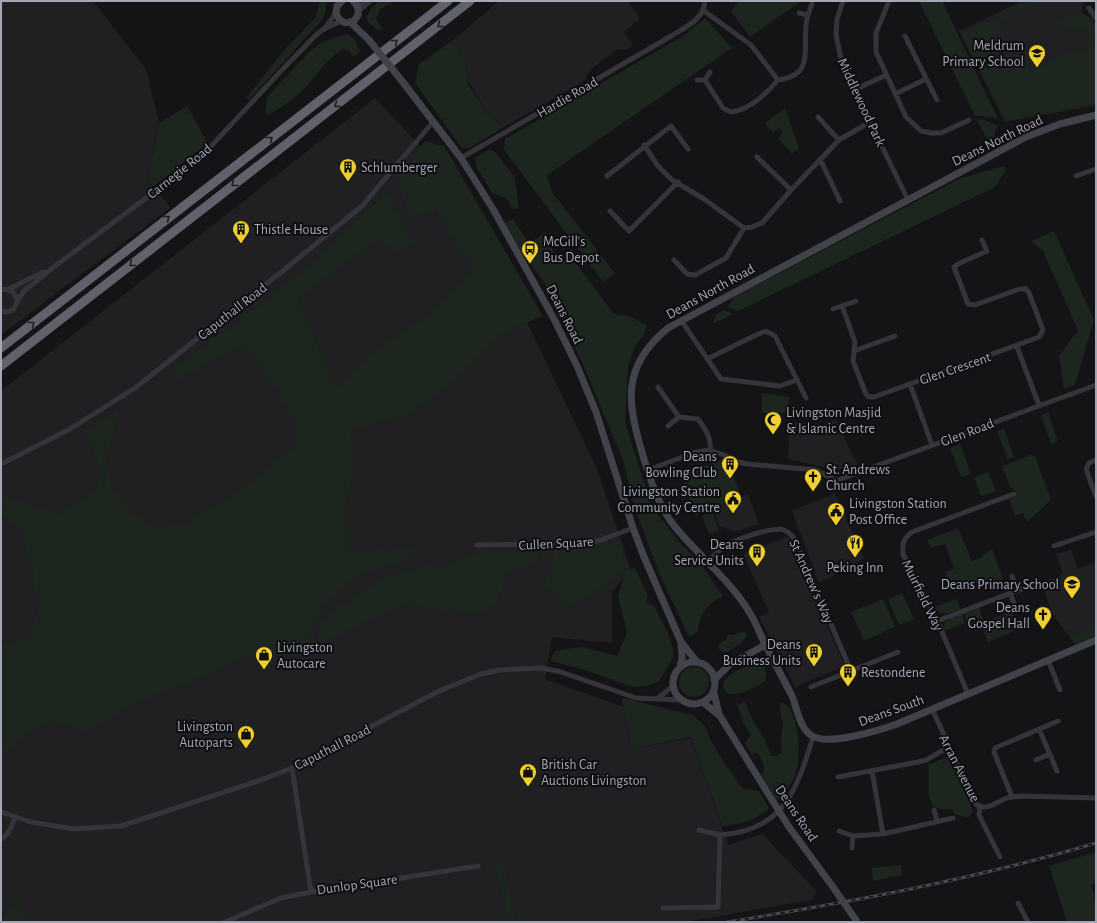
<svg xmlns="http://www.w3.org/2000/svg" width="1097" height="923" viewBox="0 0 1097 923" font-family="'Alegreya Sans',sans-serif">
<rect width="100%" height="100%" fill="#141315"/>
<path fill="#201f22" d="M1,1h92l53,68 13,54 -12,58 24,26 -170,128z
M499,1h128l13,17 -16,14 9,12 -6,6 -10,-1 -26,20 -8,13 -79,45 -17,-13 -19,-34 -2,-19 -14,-20z
M1022,1h61l-1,5 1,7 10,6 3,8v78l-91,17 -46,-91z
M375,98l91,96 132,277 33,99 -19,22v51l-60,-6 -7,42 79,28 8,42 59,-11 37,107 34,-11 55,57 -6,9 -126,22h-414l-1,-1 -5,1h-264v-531z
M836,420l22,47 -22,3 -48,-11 1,-36h19v6z
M835,493l29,66 -45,24 -27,-72z
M748,494l11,30 -24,8 -16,-6 -6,-17z
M788,536l57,130 -50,21 -36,-70 10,-5 -26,-58z
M1071,550l7,19 18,-6v73l-21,8 -22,-29 -12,-32 22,-9 -7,-20z"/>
<path fill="#1d251f" d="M320,1h7l-2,13 -5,8 -71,78 -3,-2 39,-49 31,-32z
M379,1h17l-16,8 -4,9 6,11 -3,2 -12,-10c0,-10 6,-14 12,-20z
M739,1h62l-51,36 -19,-26z
M919,1h23l56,118 -17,-3h-6z
M1024,1h8l-3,2 3,7 -13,-1 -14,3z
M1017,11l-10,7 -17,24 3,12 9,9 21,-3 4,8 7,2 36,-21 10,4 6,-4 5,-11 -4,-7 -12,-4 -6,3 -2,-4 -3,1 -2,-3 -5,3 -1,-4 6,-4 -2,-4 5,3h5l3,-4c12,-1 19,3 23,14v76l-91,17 -44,-88 33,-15z
M705,18l27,30 -185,127 5,17 63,81 -12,9 -99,-132 1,-11 178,-103z
M346,34l8,4 6,13 -6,6 -5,-6 -6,-2c-13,7 -22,20 -31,31 -9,12 -31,29 -45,35l-2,-3 2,-15 44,-47 11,-8z
M452,41l14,20 2,23 19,30 17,13 -34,21h-8l-47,-65 4,-19z
M187,106l21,37 -55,44 -6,-6 12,-58z
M785,108l14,40 -7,6 -14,-16 5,-6 -4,-4 -6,5 -8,-10z
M981,119l16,6 -3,12 -7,2 -10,-19z
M425,141l19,5 99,170 -39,16 -58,57 -41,27 -54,13 2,42 -6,25 3,54 63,-2 -1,10 -54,17 -37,34 -13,25 6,31 -23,-14 -34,-1 -46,23 -74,30 -49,28 -43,-10 -44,33v-108l27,-8 9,-26 -5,-45 -12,-37 -19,-17v-19l57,20 37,-22 6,-20 -15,-42 34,-21 -14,50 6,30 19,23 22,15 27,-1 51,-29 64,-51 1,-22 -50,-80 -71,37 -5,-10 89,-65 68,-56 59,-57 29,49 -21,11 -15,-15 -82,61 39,89 39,-38 57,-37 40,-42 -36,-61 -26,9 -15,-42z
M491,149l5,4 19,25 4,30 -7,1 -5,-11 -15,-5 -16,-27 -1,-9z
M1004,166l2,4 -11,17 -257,124 -11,-4 7,-10 227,-119z
M513,219l16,24 17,-11 10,26 5,-3h9l44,59 15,2 18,9 -4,11 -8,10 -7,20 -3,56 27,85 28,36 19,18 24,35c-17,10 -23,16 -25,36l-9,5 -29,-62 -25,-66 -12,-49 -39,-93 -39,-83 -29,-40 -12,-21z
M1054,231l40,89 -19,65 -11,4 -5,-33 19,-26 -35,-79 -12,-10z
M724,310l9,4 -20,10 3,-10z
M762,393l27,4 -2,16h-25z
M1048,412l10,29 -7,3 -10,-29z
M1004,429l10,28 -6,3 -11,-29z
M960,444l11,30 -10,3 -11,-29z
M1031,455l4,1 16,44 -24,22 -4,-9 -8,3 -6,-17 8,-3 -1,-4 -6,-5 -8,-21z
M721,460l10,9 10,28 -46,19 -13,-41z
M988,472l8,19 -15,5 -7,-19z
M712,512l7,18 -10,4 -7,-18z
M958,528l14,33 8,-3 12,-9 11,30 -17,6 -1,-2 -5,2 -1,-2 -23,9 -11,-20 9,-3 -9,-25 -14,4 -4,-8z
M619,542l6,24 -24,22 -35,21 -8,-15 -14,-8 11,-36z
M484,549l55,3 -4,13 -25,6 -14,33 -14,10 -80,-9 -87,42 4,-20 22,-22 22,-12 17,-15 47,-12h21z
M635,568l13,27 -2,7 8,4 14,27 6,20 -2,7 -13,21 -11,5 -16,1 -47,-17 -35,-9 5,-10 27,-4 35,9 10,-23 -9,-38 8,-25z
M902,593l12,26 -15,6 -11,-26z
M883,599l12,28 -31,14 -13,-29z
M957,599l3,10c-9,3 -20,10 -26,-2z
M979,607l5,14 -16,6 -4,-14z
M1012,611l6,18 -30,13 -7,-19z
M962,614l3,9 -21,8 1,-10z
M1096,625v10l-21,9 -5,-6z
M745,631l2,5 -6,7 -15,10 -7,-3c-1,-6 2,-8 7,-10l2,-6 5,1z
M760,663c7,6 7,10 5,18 -9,6 -27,16 -38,12l-4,-6 1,-7c10,-9 22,-15 36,-17z
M679 682a15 15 0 1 1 30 0a15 15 0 1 1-30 0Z
M622,698l71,17 12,11 5,13 13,22 19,27 17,3 10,17c-17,14 -26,16 -47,18l-31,-89 -59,12z
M745,702l8,19 12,18 6,17h5l6,-4 -1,-17 2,-12 -3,-11v-8l3,-1c17,8 18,53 13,70 -3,10 -12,20 -19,27l-15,-24 2,-10 -6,-13 -7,1 -6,-11 6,-8 -7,-11 -7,-19z
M947,757l4,2 22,52 -4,6 -14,-2 -3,-6c-32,4 -21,-24 -24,-44z
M1096,852v31l-5,2 5,19 -1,14 1,4h-29l-18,-56z
M503,860l13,62h-8l-13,-57z
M901,865l1,10 -29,6 -1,-13z
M17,897l9,25h-25z"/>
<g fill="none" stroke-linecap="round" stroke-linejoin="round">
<path stroke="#34343a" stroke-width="5" d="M843,1l-6,18 -1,15 6,30 66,136
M889,1l-13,32v19l30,65 15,14 10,2h10l28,-13
M356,3l10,-2
M1089,8l7,10
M359,11l11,-10
M704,11l47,34 27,35c36,-5 25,-28 28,-55 1,-8 3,-14 6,-21
M799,13l9,2
M325,28l11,-15
M905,36l32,64
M697,80h8l18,28 8,4c18,-2 36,-19 47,-32
M705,80l5,-8
M854,90l32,-15
M895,94l31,-15
M818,117l21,23
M644,145l14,21 14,14 32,19 40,29 8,-1 10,-4 29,-33 48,-50 31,-18
M757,157l34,33
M461,158l212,-123c14,-9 31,-16 32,-34
M820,159l20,42
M607,176l64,-50 17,23
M1076,176l20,-7
M610,211l19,20 49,-49
M674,260l13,14 8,1 31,-17 18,-30
M9,289l34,-17
M1,290l4,-1 7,2 6,9 -5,10 -7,2 -5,-1
M18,300l6,-9 31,-25 146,-109 79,-85 36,-37 8,-6 17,-8
M842,306l13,36 -2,19 13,33 3,3h5l165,-60 4,-7 -14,-37 -3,-4h-6l-45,16 -7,-1 -14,-37 4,-3 29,-13 -5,-11
M833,309l23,-8
M681,320l40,59 59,7 17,-6
M1017,347l22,58
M854,351l41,-15
M707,359l49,-24 10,-4 9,5 31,62
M910,384l22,61
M658,387l21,30 19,2c7,10 14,19 12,31
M668,426l11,-9
M1096,460l-7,3 -3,6 10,28
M1,464l69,-35 65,-41 144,-114 83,-68 71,-84
M648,470l48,-18 14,-2 14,5 10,6 13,3 69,6 19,10h3l258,-95
M477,545l111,-2 13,-3 32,-12
M1054,546l42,-14
M707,562c5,-5 11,-11 17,-15 10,-7 48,-21 60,-17 5,2 8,5 11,10l56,131
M1012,576l5,15
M1010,593l5,13
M937,621l87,-33
M1048,660l12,30
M811,687l87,-35
M968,694l-28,-67 -37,-73c-1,-10 0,-15 9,-22l102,-38
M657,699l16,-13
M932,709l44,95c10,8 21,-2 31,-6 4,-1 9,-1 13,-2l76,2
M1039,729l18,42
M1036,760l14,-6
M292,768l19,124
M872,771l11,63 70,-16
M838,777l80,-15 8,-2 23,-13
M1012,797l-18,-45 1,-4 63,-27
M980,807l-1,8 21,42
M934,810l3,11
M1,812l30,10 43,7 47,-3 140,-46 31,-12 147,-77 42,-17 19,-4 41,-2 20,4 75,26 45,2
M839,831l14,5 30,-2
M720,835c63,-4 77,-45 93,-98
M1,839c9,-5 11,-13 14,-22
M852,848l1,-12
M1018,903l10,19
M663,908l55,-1 2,-72 -21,-5
M225,922l56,-24 30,-6 167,-26"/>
<path stroke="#42434a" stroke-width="7" d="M342,1l-5,5 -1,7c3,9 10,12 18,8l4,-6v-8l-5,-6
M350,22l19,18
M402,81l59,77 32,51 61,110 23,47 19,46 37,116 11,29 37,85 16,20
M1096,115l-36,9 -34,13 -358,191c-49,40 -40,77 -24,131 7,22 14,45 28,64 25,32 59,57 79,92 6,10 10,22 16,33 8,16 17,32 25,48 5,12 8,33 20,40 17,10 68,-6 85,-12l199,-84
M673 683a21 21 0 1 1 42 0a21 21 0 1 1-42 0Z
M680,667l2,-9 -1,-15
M714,680l15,-15 36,-20
M714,693l5,21
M704,703l16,13 49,79
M789,827l44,60"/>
<path stroke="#60616b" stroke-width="9" d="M1,348l447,-347
M1,366l469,-365"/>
<g stroke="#494a51" stroke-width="3">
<path id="rail" d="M727,922c124,-20 248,-43 369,-79"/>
</g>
<use href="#rail" stroke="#0f0e10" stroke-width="1.5" stroke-dasharray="4.5" stroke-linecap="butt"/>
<path stroke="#42434a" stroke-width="7" d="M369,40l33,41
M769,795l20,32
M833,887l23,33"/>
</g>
<defs><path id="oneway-chevron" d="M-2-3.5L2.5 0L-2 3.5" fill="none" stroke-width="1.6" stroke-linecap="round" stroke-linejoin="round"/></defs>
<g stroke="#1f1f22">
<use href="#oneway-chevron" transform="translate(440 25) rotate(142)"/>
<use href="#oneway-chevron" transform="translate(395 42) rotate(-38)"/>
<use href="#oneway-chevron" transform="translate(337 105) rotate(142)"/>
<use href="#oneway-chevron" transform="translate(270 139) rotate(-38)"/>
<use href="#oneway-chevron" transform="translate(234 184) rotate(142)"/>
<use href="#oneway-chevron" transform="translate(167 218) rotate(-38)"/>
<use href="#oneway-chevron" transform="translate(132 264) rotate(142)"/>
<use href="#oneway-chevron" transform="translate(32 324) rotate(-38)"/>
</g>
<defs>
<g id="school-pin" transform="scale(0.9)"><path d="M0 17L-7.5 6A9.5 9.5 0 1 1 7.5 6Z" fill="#f0d030" stroke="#0f0e10"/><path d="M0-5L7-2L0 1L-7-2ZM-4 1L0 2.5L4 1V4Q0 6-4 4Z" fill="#111"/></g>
<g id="building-pin" transform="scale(0.9)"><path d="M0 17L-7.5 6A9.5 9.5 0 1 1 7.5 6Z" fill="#f0d030" stroke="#0f0e10"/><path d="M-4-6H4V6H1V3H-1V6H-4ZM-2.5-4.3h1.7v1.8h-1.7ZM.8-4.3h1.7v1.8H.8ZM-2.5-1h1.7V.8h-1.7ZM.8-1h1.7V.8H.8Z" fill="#111"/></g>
<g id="bus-pin" transform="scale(0.9)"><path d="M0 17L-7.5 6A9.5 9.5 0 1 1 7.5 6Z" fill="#f0d030" stroke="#0f0e10"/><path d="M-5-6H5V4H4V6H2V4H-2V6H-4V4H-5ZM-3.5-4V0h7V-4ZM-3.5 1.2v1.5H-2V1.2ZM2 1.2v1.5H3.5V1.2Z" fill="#111"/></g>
<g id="mosque-pin" transform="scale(0.9)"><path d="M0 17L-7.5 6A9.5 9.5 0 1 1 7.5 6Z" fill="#f0d030" stroke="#0f0e10"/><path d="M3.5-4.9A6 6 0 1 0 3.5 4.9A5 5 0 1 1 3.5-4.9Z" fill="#111"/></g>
<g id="church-pin" transform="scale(0.9)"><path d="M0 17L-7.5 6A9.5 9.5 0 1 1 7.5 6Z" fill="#f0d030" stroke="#0f0e10"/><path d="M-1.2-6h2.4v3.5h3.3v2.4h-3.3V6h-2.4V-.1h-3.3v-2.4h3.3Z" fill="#111"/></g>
<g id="civic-pin" transform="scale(0.9)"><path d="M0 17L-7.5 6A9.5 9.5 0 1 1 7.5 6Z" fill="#f0d030" stroke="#0f0e10"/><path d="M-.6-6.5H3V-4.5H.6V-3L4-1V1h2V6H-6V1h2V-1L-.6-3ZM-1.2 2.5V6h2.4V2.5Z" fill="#111"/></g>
<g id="restaurant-pin" transform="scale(0.9)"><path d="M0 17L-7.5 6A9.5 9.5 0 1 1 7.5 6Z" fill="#f0d030" stroke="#0f0e10"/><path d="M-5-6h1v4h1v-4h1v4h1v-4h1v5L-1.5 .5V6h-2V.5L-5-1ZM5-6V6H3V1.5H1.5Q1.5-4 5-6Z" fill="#111"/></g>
<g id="shop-pin" transform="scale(0.9)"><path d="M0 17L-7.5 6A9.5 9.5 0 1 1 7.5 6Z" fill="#f0d030" stroke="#0f0e10"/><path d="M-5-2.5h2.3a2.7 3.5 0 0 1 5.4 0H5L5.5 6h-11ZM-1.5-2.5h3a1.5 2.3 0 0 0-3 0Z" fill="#111"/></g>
</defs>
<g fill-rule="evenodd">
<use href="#school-pin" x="1037" y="53"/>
<use href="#building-pin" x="348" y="167"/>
<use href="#building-pin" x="241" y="229"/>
<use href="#bus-pin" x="530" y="249"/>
<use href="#mosque-pin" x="773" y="420"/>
<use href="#building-pin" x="730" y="464"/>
<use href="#church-pin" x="813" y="477"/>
<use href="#civic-pin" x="733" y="499"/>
<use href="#civic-pin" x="836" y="511"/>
<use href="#restaurant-pin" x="855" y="543"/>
<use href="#building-pin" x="757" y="552"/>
<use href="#school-pin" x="1072" y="584"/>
<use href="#church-pin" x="1043" y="615"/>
<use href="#building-pin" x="814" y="652"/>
<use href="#shop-pin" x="264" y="655"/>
<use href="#building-pin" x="848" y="672"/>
<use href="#shop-pin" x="246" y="734"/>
<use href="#shop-pin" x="528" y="772"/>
</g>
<g text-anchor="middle" stroke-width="4" stroke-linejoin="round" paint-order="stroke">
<g font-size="14" fill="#a5a7b5" stroke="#0f0e10" text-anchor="start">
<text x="1024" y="50" text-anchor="end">Meldrum<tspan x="1024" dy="16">Primary School</tspan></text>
<text x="361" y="172">Schlumberger</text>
<text x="254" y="234">Thistle House</text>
<text x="543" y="246">McGill's<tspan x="543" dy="16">Bus Depot</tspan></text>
<text x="786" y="417">Livingston Masjid<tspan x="786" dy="16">&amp; Islamic Centre</tspan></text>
<text x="717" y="461" text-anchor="end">Deans<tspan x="717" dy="16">Bowling Club</tspan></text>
<text x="826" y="474">St. Andrews<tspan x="826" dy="16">Church</tspan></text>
<text x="720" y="496" text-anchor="end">Livingston Station<tspan x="720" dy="16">Community Centre</tspan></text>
<text x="849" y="508">Livingston Station<tspan x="849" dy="16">Post Office</tspan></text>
<text x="744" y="549" text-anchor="end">Deans<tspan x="744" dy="16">Service Units</tspan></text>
<text x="855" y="572" text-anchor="middle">Peking Inn</text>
<text x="1059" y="589" text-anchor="end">Deans Primary School</text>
<text x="1030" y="612" text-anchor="end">Deans<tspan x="1030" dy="16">Gospel Hall</tspan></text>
<text x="801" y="649" text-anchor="end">Deans<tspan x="801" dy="16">Business Units</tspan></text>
<text x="277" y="652">Livingston<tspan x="277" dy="16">Autocare</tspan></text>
<text x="861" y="677">Restondene</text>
<text x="233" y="731" text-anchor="end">Livingston<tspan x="233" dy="16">Autoparts</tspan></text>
<text x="541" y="769">British Car<tspan x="541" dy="16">Auctions Livingston</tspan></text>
</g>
<g font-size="14" fill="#a5a7b5" stroke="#0f0e10">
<text transform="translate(567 97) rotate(-30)" y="5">Hardie Road</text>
<text transform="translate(862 102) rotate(65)" y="5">Middlewood Park</text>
<text transform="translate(997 140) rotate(-26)" y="5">Deans North Road</text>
<text transform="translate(179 171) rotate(-39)" y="5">Carnegie Road</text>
<text transform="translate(710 291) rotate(-29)" y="5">Deans North Road</text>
<text transform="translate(232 311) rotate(-38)" y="5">Caputhall Road</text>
<text transform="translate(565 314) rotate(63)" y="5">Deans Road</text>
<text transform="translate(955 368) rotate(-19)" y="5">Glen Crescent</text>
<text transform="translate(967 432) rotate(-21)" y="5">Glen Road</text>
<text transform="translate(556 543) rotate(-3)" y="5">Cullen Square</text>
<text transform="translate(812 581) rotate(66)" y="5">St Andrew's Way</text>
<text transform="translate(923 595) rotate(64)" y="5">Muirfield Way</text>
<text transform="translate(891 710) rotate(-20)" y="5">Deans South</text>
<text transform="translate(332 747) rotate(-27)" y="5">Caputhall Road</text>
<text transform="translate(960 768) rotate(63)" y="5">Arran Avenue</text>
<text transform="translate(797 813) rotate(56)" y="5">Deans Road</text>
<text transform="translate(357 884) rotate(-8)" y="5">Dunlop Square</text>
</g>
</g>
<rect width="1097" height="923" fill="none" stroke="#a5a7b5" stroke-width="4"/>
</svg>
